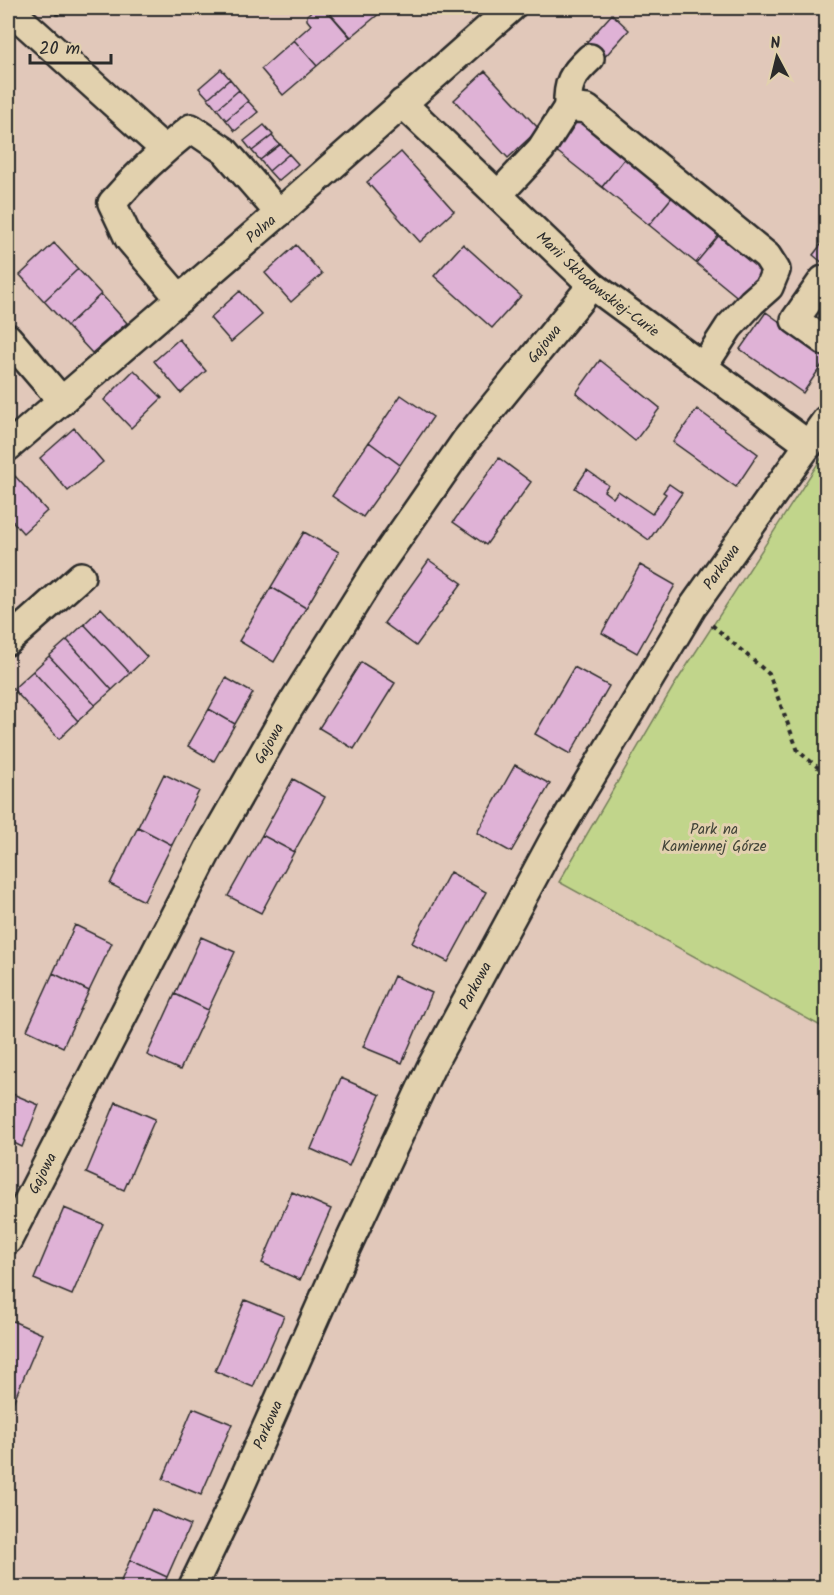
<svg xmlns="http://www.w3.org/2000/svg" width="834" height="1595" viewBox="0 0 834 1595" font-family="Kalam,sans-serif">
<rect width="100%" height="100%" fill="#e1c8ba"/>
<filter id="ink" filterUnits="userSpaceOnUse"><feTurbulence type="fractalNoise" baseFrequency=".0167" numOctaves="2"/><feDisplacementMap in="SourceGraphic" scale="12" xChannelSelector="R" yChannelSelector="G"/><feConvolveMatrix kernelMatrix="1 2 1 2 8 2 1 2 1" color-interpolation-filters="sRGB"/></filter>
<g filter="url(#ink)">
<path fill="#c1d58b" stroke="#76805b" stroke-width="1.5" d="M826,451v578l-267,-147 114,-195z"/>
<path fill="#dfb2d6" stroke="#2b2b2b" stroke-width="1.5" d="M315,8h10l25,29 -33,29 -23,-26 17,-15 -4,-5v-5z
M330,8h46l4,5 -29,24 -24,-27z
M612,14l17,16 -27,30 -17,-16z
M294,40l23,26 -34,29 -22,-26z
M221,69l9,10 -22,19 -9,-10z
M485,71l54,58 -31,29 -54,-58z
M230,79l9,11 -22,19 -9,-11z
M239,90l9,11 -22,19 -9,-11z
M248,101l10,11 -23,19 -9,-11z
M574,116l51,42 -23,29 -52,-41z
M264,125l9,10 -21,16 -8,-10z
M272,136l8,9 -20,15 -8,-9z
M280,144l9,10 -20,17 -9,-11z
M401,152l53,59 -34,31 -53,-60z
M289,154l9,10 -20,17 -9,-10z
M625,158l48,38 -24,29 -47,-38z
M673,196l47,38 -24,29 -47,-38z
M720,234l44,35 -24,30 -44,-36z
M826,238v23l-2,3 -11,-9z
M54,243l24,26 -34,32 -24,-26z
M463,244l58,52 -29,32 -58,-52z
M296,245l26,29 -31,28 -26,-29z
M78,269l23,25 -34,32 -23,-25z
M240,291l22,24 -31,27 -21,-24z
M101,294l26,29 -35,30 -25,-27z
M766,312l60,43v4l-23,34 -63,-44z
M179,339l27,32 -25,22 -27,-32z
M600,360l60,48 -25,33 -59,-48z
M134,370l28,28 -31,30 -27,-28z
M401,395l32,22 -33,48 -31,-23z
M697,409l61,45 -22,33 -63,-45z
M74,428l29,34 -35,29 -28,-33z
M369,442l31,23 -37,52 -31,-21z
M499,458l32,24 -45,63 -33,-23z
M587,470l21,15 -4,6 9,7 5,-7 34,23 14,-20 -3,-2 6,-8 13,9 -33,47 -74,-52z
M15,476l32,35 -24,22 -15,-17v-33z
M304,532l35,20 -33,56 -35,-21z
M429,560l33,23 -46,63 -32,-23z
M640,565l35,20 -38,68 -35,-20z
M271,587l35,21 -32,54 -35,-21z
M101,608l46,49 -17,16 -46,-49z
M84,624l46,49 -18,17 -45,-50z
M67,640l45,50 -17,15 -46,-49z
M49,656l46,49 -17,16 -45,-50z
M361,662l34,21 -41,66 -35,-21z
M574,667l35,19 -39,68 -35,-20z
M33,671l45,50 -19,18 -46,-50z
M226,678l27,15 -18,31 -26,-15z
M209,709l26,15 -21,37 -26,-15z
M515,765l35,19 -39,68 -34,-19z
M164,774l35,17 -27,54 -34,-18z
M293,779l32,18 -31,55 -32,-17z
M138,827l34,18 -28,56 -34,-17z
M262,835l32,17 -33,61 -33,-17z
M450,872l36,20 -38,70 -36,-19z
M75,925l37,18 -23,48 -36,-18z
M201,937l34,15 -27,58 -33,-16z
M53,973l36,18 -26,56 -36,-17z
M394,976l38,17 -30,70 -39,-16z
M175,994l33,16 -28,60 -33,-15z
M341,1078l39,17 -31,71 -38,-17z
M8,1092l31,13 -17,42 -14,-7z
M116,1102l39,17 -31,71 -38,-17z
M292,1192l39,17 -31,71 -38,-17z
M64,1208l39,16 -31,71 -38,-16z
M245,1300l39,16 -31,71 -38,-16z
M8,1319l34,15 -30,71 -4,-2z
M193,1408l39,16 -31,71 -38,-16z
M152,1509l38,16 -23,52 -37,-17z
M130,1560l37,17 -4,11h-45z"/>
<g fill="none" stroke-linecap="round" stroke-linejoin="round">
<g stroke="#2b2b2b" stroke-width="32">
<g id="minor">
<path d="M8,8l156,141"/>
<path id="s1" d="M402,103l190,182 217,160"/>
<path d="M568,107c-1,-25 4,-32 22,-49"/>
<path d="M498,195l43,-46 27,-42 19,2 180,147 9,14 -7,17 -17,15 -23,25 -26,40"/>
<path d="M823,280l-28,40 31,22"/>
<path d="M180,299l-51,-60 -17,-36c24,-28 50,-52 79,-75l34,23 54,62"/>
<path d="M8,338l54,63"/>
<path id="s2" d="M8,447l271,-234 232,-205"/>
<path d="M8,641l73,-65"/>
<path id="s3" d="M8,1240l201,-392 79,-138 87,-139 91,-131 126,-155"/>
<path id="s4" d="M192,1588l41,-85 110,-248 88,-188 123,-228 138,-231 134,-188"/>
</g>
</g>
<path stroke="#2b2b2b" stroke-width="4" stroke-dasharray="4.5 4.5" stroke-linecap="butt" d="M57,16v-8
M712,625l57,49 29,77 28,23"/>
<use href="#minor" stroke="#e2d1ae" stroke-width="27"/>
</g>
</g>
<g text-anchor="middle" stroke-width="6" stroke-linejoin="round" paint-order="stroke">
<g font-size="15" fill="#2b2b2b" stroke="#e2d1ae">
<text dy="5" stroke="none"><textPath href="#s2" startOffset="334">Polna</textPath></text>
<text dy="5" stroke="none"><textPath href="#s1" startOffset="267">Marii Skłodowskiej-Curie</textPath></text>
<text dy="5" stroke="none"><textPath href="#s3" startOffset="1047">Gajowa</textPath></text>
<text dy="5" stroke="none"><textPath href="#s4" startOffset="1152">Parkowa</textPath></text>
<text dy="5" stroke="none"><textPath href="#s3" startOffset="561">Gajowa</textPath></text>
<text dy="5" stroke="none"><textPath href="#s4" startOffset="666">Parkowa</textPath></text>
<text dy="5" stroke="none"><textPath href="#s3" startOffset="75">Gajowa</textPath></text>
<text dy="5" stroke="none"><textPath href="#s4" startOffset="180">Parkowa</textPath></text>
</g>
<g font-size="15" fill="#424439" stroke="#e2d1ae">
<text x="714" y="834">Park na<tspan x="714" dy="17">Kamiennej Górze</tspan></text>
</g>
</g>
<rect width="834" height="1595" fill="none" stroke="#e2d1ae" stroke-width="30"/>
<rect x="15" y="15" width="804" height="1565" fill="none" stroke="#2b2b2b" stroke-width="2" filter="url(#ink)"/>
<g transform="translate(777 57) rotate(353)" stroke="#e2d1ae" stroke-width="4.5" paint-order="stroke">
<path d="M0-4.5L10 22L0 15L-10 22Z" fill="#2b2b2b"/>
<text y="-9" font-size="16" font-weight="bold" text-anchor="middle" fill="#2b2b2b">N</text>
</g>
<path d="M30 54v9h81v-9" fill="none" stroke="#2b2b2b" stroke-width="3"/>
<text x="39" y="54" font-size="18" fill="#2b2b2b" stroke="#e2d1ae" stroke-width="4.5" paint-order="stroke">20 m</text>
</svg>
